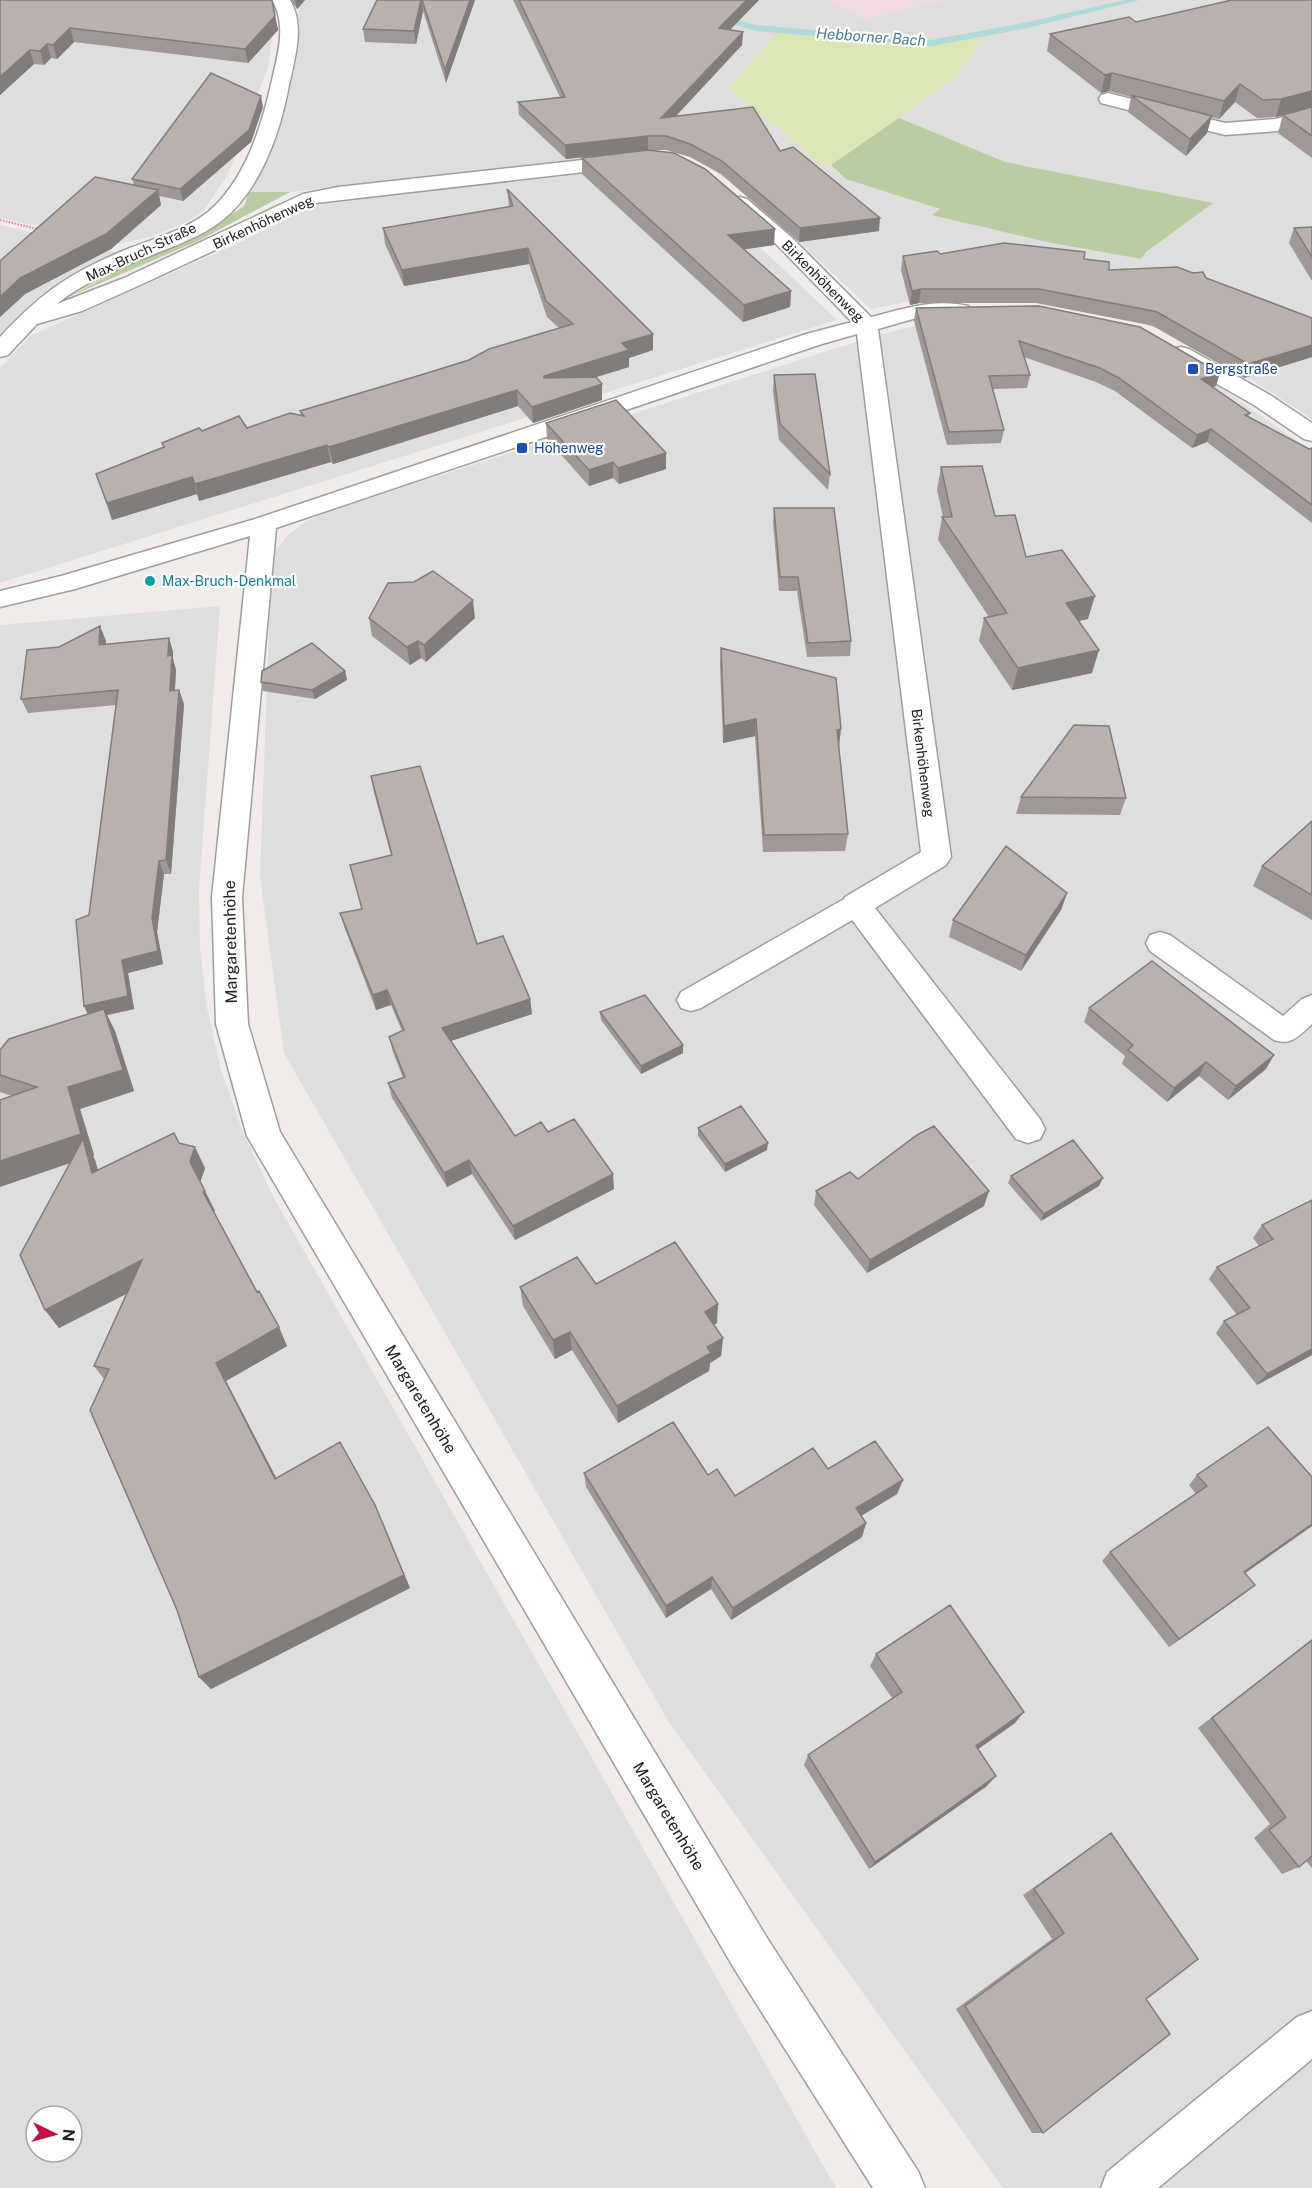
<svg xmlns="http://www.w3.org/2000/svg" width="1312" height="2188" viewBox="0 0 1312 2188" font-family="'Public Sans',sans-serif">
<rect width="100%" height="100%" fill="#f1ece9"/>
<path fill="#dfdedf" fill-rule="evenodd" d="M32,0l242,25 -6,42 -39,105 -24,37 -18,13 -37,15 -30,7 -120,-26v-189z
M290,0h538l35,19 82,-19h367v419l-128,-83 -128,-38 -107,-4 -78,15 -127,-118 -65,-43 -389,44h-41l32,-91 18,-91z
M640,167l116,76 81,77 -837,263v-215l30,-32 202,-90 84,-41z
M0,225l118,28 -65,35 -53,46z
M939,320l266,57 107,74v1737h-309l-333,-464 -386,-671 -24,-176 11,-309 5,-18 12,-15 19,-14 23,-10 547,-176z
M220,606l-21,284 1,56 7,62 14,62 22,62 31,66 562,990h-836v-1563zM36,2116h36v36h-36z"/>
<path fill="#efdadf" d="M828,0h117l-82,19z"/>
<path fill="#dae6b4" d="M779,31l152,13 53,-8 -28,42 -125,87 -12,-2 -23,-21 -69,-53z"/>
<path fill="#bacca2" d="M899,118l106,44 208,41 -67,49 -5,7 -94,-17 -115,-27 8,-6 -94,-30 -15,-14z
M249,192h41l-92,49 -132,57 70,-37 70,-30 38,-25z"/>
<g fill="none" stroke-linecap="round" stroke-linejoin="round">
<path fill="#aedad8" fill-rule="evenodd" d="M1125,0h15l-117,29 -92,17 -175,-15 -45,-14 4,-3 41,11 175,15 92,-17z"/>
<g stroke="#9e9e9e" stroke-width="3">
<path id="service" d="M856,895l10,3 4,7 -4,7 -165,96 -10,3 -10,-3 -4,-8 4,-8 165,-94z
M1160,932l10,3 113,81 19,-17 10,-4v29c-13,12 -21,22 -38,16l-124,-89 -4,-8 4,-8z
M1312,2011v48l-154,129h-57l6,-16 190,-155z"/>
</g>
<g stroke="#9e9e9e" stroke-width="3">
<path id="minor" d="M272,0h18c15,25 5,58 -1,85 -9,50 -31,113 -76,142 -27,17 -59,26 -88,39 -24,11 -48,21 -68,38l67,-26 179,-84 35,-7 290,-32 7,2 3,4 -3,4 -7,2 -312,36 -178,83 -56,25 -45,13 -29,31 -8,2v-20c43,-46 71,-65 130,-89 26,-10 55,-18 78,-36 37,-31 54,-86 64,-132 6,-26 15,-56 0,-80z
M1108,93l117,30 51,-4 36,-10v12l-35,10 -52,4 -124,-32 -2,-4 2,-4z
M740,197l7,2 43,37 81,81c32,-8 64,-19 97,-11l3,5 -3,5 -48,1 -42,12 73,528 -5,8 -71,43 165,211 5,10 -5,10 -12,4 -12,-4 -175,-234 4,-8 76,-45 -64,-518 -35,10 -546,184 -34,369 6,127 32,108 487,806 151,233 7,17h-52l-138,-218 -488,-834 -31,-112 -4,-127 38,-361 -175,53 -75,18v-16l61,-15 194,-57 551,-185 46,-12 -76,-78 -43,-37 -3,-4 3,-4z
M1181,347l8,2 81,46 42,28v18l-8,-2 -50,-34 -81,-46 -3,-5 3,-5z"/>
</g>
<path stroke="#ee7d90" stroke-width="2" stroke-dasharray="1.5 1.5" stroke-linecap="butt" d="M0,220l42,10"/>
<use href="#service" fill="#fff" fill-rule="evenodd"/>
<use href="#minor" fill="#fff" fill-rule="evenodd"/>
</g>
<path fill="#a09896" d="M0,0l275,16 3,14 -30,33 -174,-21 -17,17 -6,-1 -7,7 -10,-1 -34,31z
M291,0h14l-8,9z
M377,0h98l-29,83 -23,-72 -7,33 -51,-2 -2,-13z
M513,0h246l-29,30 12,15 -67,72 105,34 99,80 -80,11 -78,-68 -31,-17 -24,-7h-18l-82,9 -47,-44 -1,-13 42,-5z
M1227,0h85v158l-34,-25 5,-18 11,-3 -18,5 -19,1 -22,-16 -16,17 -8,-2 -4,16 -21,23 -58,-44 3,-15 -22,-6 -8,2 -54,-42 3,-17 86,-12 91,-21z
M263,107l-12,35 -68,59 -24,-5 2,9 -50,44 -86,45 -25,23v-56l134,-76 -2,-6z
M582,158l192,87 -30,4 47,42 -1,16 -47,15 -161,-148z
M507,189l146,161 -24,8v9l-34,10 7,23 -69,23 -15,-17 -185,58 -2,-2 -132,39 -2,-7 -85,26 -16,-46 67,-27 -1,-4 40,-12 45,-3 54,-13 -1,-4 124,-37 45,-14 90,-32 -12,-11 -18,-53 -125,22 -19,-42 -2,-16 126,-21z
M1312,227v54l-23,-38 5,-15z
M940,254l144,5 25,11 97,8 106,40v39l-68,21 -91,-52 -9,-2 -108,-21h-117l-9,2 -9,-35 2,-14z
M916,308l300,78 -3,1 37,26 -2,4 61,32 3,-1v75l-105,-81 -15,6 -77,-57 -19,-9 -72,-25 6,18 -3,13 -34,1 11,41 -3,13 -54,2 -33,-124z
M774,375l56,99 -2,16 -49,-50 -6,-49z
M546,423l120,30v16l-47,15 -6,-6 -24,8 -42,-47z
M941,467l54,49 31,41 62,62 -9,2 13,52 -80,17 -33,-49 5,-23 5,-1 -51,-77 4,-23h1l-6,-27z
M774,508l77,133 -1,15 -43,1 -10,-66h-18l-6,-68z
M369,618h106l-49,44 -5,-4 -11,7 -38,-29z
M169,638l4,14v7l3,11 -1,20h4l5,14 -13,170h-7l-7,58 6,32 -35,9 6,36 -27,6 8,16 19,60 -54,18 14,46 -1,1 2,4 3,10 81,-27 26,25 -5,14 15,29 -2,1 44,80 30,54 -61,35 50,97 106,42 28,68 -199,101 -12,-12 -95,-298 -10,-13 33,-73 -68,35 -14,-18 24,-147 -57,-67 -12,-4v-42l88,-36 1,-99 27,-210 -88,8 -7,-14 38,-52 47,-6 -1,3z
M721,648l118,98 9,88 -3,17 -82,1 -8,-116 -32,7 -3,-78z
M345,671l2,9 -32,19 -52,-8 -2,-9z
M371,776l106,168 53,55 2,15 -81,27 64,95 33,-4 66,57 -99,51 -43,-66 -25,13 -55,-89 -4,-15 15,-5 -10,-26 -4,-15 13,-6 -11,-26 -15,5 -31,-81 -5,-16 22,-4 29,-54 -17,-62z
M1021,797l105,1 -6,17 -104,-1z
M1312,821v99l-59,-34 9,-20z
M1067,893l-6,17 -40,61 -72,-34 4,-17z
M1089,1008l177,61 -38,31 -29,-24 -32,26 -45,-38 3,-8 -41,-34z
M600,1012l83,33v8l-42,21 -40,-54z
M698,1128l69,22 -42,22 -27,-36z
M1011,1176l88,10 -58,35 -33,-38z
M858,1179l126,27 -117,67 -53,-68 2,-14z
M1312,1200v155l-55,30 -41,-52 8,-12 13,-6 -28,-36 8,-12 42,-21 -6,-8 9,-13z
M596,1284l121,39 -3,2 9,13 -2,18 -11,7 -1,8 -91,52 -46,-73 -17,9 -32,-53 -3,-19z
M828,1469l75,11 -6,14 -36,22 5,7 -4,14 -131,83 -20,-31 -45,29 -80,-131 -2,-14 124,2 27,21z
M1197,1475l115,2v49l-67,47 -1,21 -75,53 -67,-86 8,-9 86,-58 -7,-9z
M1312,1640v228l-6,-7 -7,6 -17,7 -28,-36 16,-14 -72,-96z
M876,1654l139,69 -37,26 9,37 -118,83 -65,-104 4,-10 84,-57 -22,-32z
M1111,1833l35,166 -103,134h-11l-76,-124 96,-70 -29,-44z"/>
<path fill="#827c7a" d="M295,0h10l-8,9z
M421,0l2,11 -7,33 -2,-13z
M470,0h5l-29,83 -1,-13z
M747,0h12l-40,41v-13z
M275,16l3,14 -30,33 -3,-14z
M70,28l4,14 -17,17 -4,-14z
M743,32l-1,13 -81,87v-14z
M47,44l4,14 -7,7 -4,-14z
M30,50l4,14 -34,31v-18z
M1112,73l-3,18 -8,2 4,-18z
M1240,84l-5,18 -16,17 5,-18z
M1312,91v17l-36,9 5,-18z
M261,96l2,11 -12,35 -68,59 -3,-12z
M1212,116l-5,17 -21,23 4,-17z
M648,136v14l-82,9 -1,-14z
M158,190l3,15 -50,44 -86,45 -25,23v-20l20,-19z
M880,218l-1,13 -80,11 1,-14z
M775,229l-1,16 -47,7 1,-17z
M528,248l1,16 -125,22 -2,-16z
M921,289l-2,14 -9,2 2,-14z
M791,291l-1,16 -47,15 1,-17z
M653,334v16l-24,8v9l-84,26 -1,-17 78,-33z
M1312,345v12l-68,21 4,-14z
M1220,373l-4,13 -20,6 5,-13z
M602,384v16l-69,23 -1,-16z
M517,390l1,16 -185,58 -4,-17z
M1211,429l-4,13 -15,6 5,-13z
M327,445l4,17 -132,39 -4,-17z
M666,453v16l-47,15 -1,-16z
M613,462v16l-24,8v-16z
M192,477l5,17 -85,26 -5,-17z
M1095,596l-7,23 -29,6 7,-22z
M473,600l2,18 -49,44 -2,-17z
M100,626l6,15 -1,18 -6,-14z
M169,638l4,14v7l3,11 -2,35 -4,-14 -2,-35z
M418,641l3,17 -11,7 -3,-18z
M1099,650l-7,23 -80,17 6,-22z
M345,671l2,9 -32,19 -3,-9z
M179,690l5,14 -13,170 -5,-14z
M756,719l-1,17 -32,7 1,-17z
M841,729l-2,18 -2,-17z
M159,861l5,13 -7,58 6,32 -35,9 6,36 -27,6 8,16 19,60 -54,18 14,46 -1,1 2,4 10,34 -13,-21 -4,-16 -88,30v-26l68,-74 22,-68 -6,-13 38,-46 30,-42z
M1067,893l-6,17 -40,61 5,-16z
M387,990l4,15 -15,5 -3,-15z
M530,999l2,15 -87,29 -3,-15z
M683,1045v8l-42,21v-8z
M1274,1055l-8,14 -38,31 8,-14z
M1206,1062l-7,14 -32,26 7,-14z
M768,1143l-1,7 -42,22v-8z
M195,1147l10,21 -5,15 -10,-21z
M469,1160l3,14 -25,13 -3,-14z
M613,1174l1,15 -99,51 -2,-14z
M1103,1178l-4,8 -58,35 3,-7z
M205,1191l10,20 -3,1 -9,-20z
M989,1191l-5,15 -117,67 3,-13z
M142,1260l12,20 -95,48 -14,-18z
M718,1304l-1,19 -13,7 1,-18z
M279,1327l8,19 -61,35 59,114 -10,-16 -59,-116z
M570,1332l2,18 -17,9 -2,-19z
M723,1338l-2,18 -11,7 -1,8 -91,52 -1,-17z
M1312,1349v6l-55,30 10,-11z
M903,1480l-6,14 -46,28 5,-14z
M375,1505l35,83 -199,101 -12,-12z
M866,1523l-4,14 -131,83 2,-12z
M1312,1524v2l-78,55 10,-9z
M712,1577l-1,12 -45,29v-12z
M1255,1585l-11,9 -75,53 10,-8z
M1024,1712l-9,11 -48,34 9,-11z
M996,1776l-9,10 -118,83 6,-7z"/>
<path fill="#bab1af" stroke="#827c7a" stroke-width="1.5" d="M0,0h272l3,16 -30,33 -175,-21 -17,17 -6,-1 -7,7 -10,-1 -30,27z
M377,0h44l-7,31 -51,-2z
M422,0h48l-25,70z
M519,0h228l-28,28 24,4 -82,86 92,-11 27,44 13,-4 87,71 -80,10 -78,-67 -32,-17 -24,-8h-18l-83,9 -47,-43 47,-5z
M1232,0h80v91l-31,8 -18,1 -23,-16 -16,17 -112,-28 -7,2 -55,-41 79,-17 7,5z
M211,73l50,23 -12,34 -69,59 -48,-10z
M1131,95l81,21 -22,23z
M1312,107v29l-29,-21z
M648,150l26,3 31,16 70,60 -47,6 63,56 -47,14 -162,-147z
M95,177l63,13 -52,44 -86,44 -20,19v-36z
M507,189l146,145 -31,9 7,7 -85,26v2l52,-1 6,7 -70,23 -15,-17 -188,57 -2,-2 -132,39 -3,-7 -85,26 -11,-29 68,-27 -2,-4 37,-15 3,3 37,-15 8,12 43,-15 14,3 -4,-5 124,-37 45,-14 20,-11 84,-25 -27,-23 -18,-53 -126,22 -19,-42 130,-22z
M1312,227v30l-18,-29z
M1004,243l81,9 -1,7 25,3v8l68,-3 16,6 10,-1 3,6 106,40v27l-64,19 -91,-52 -9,-2 -109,-21h-118l-9,2 -9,-35 34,-5 3,3z
M1039,306l101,21 80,46 -19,6 49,34 -5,2 64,34 3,-1v57l-101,-76 -14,6 -78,-57 -19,-10 -81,-27 11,34 -41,1 15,54 -55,2 -33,-124z
M815,374l15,100 -50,-50 -6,-49z
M616,400l50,53 -48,15 -5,-6 -24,8 -43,-47z
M982,466l13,50 20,-1 11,42 36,-7 33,46 -29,7 33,47 -81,18 -34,-50 23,-5 -65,-96h10l-11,-50z
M774,508h60l17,133 -43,2 -10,-66h-18z
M433,571l40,29 -49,45 -6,-4 -11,6 -38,-29 19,-35 26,-1z
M100,626l-1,19 70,-7 -1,18 4,-1 -2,36 9,-1 -13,170 -7,1 -7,57 6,33 -36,9 6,36 -44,10 -8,-86 13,-5 29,-225 -97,9 6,-49 32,-3z
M312,643l33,28 -33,19 -51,-8 1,-11z
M721,648l115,30 5,51 -4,1 11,104 -84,1 -8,-116 -32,7z
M1074,725l35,1 17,72 -105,-1z
M420,766l57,178 26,-8 27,63 -88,29 73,108 26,-14 7,10 26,-13 39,55 -100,52 -44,-66 -25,13 -56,-90 17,-6 -16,-40 15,-7 -17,-40 -14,5 -33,-82 22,-4 -12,-44 42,-10 -21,-79z
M1312,821v74l-50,-29z
M1006,846l61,47 -41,62 -73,-35z
M1152,961l122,94 -38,31 -30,-24 -32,26 -46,-38 5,-5 -44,-37z
M645,995l38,50 -42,21 -41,-54z
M104,1009l19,61 -55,17 13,47 -81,27v-61l37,-13 -37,-12v-25l9,-11z
M741,1106l27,37 -43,21 -27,-36z
M934,1126l55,65 -119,69 -54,-69 34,-19 8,7 59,-44z
M174,1133l5,10 16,4 -5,15 15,29 -2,1 54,100 2,-1 20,36 -63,36 59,116 65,-37 35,63 29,70 -205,102 -22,-67 -87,-200 19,-41 -15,-3 48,-106 -97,50 -25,-55 63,-116 9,34z
M1073,1140l30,38 -59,36 -33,-38z
M1312,1200v149l-45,25 -43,-53 26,-13 -33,-41 56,-28 -11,-14z
M675,1242l43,62 -13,8 18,26 -16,9 4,6 -94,53 -47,-74 -17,8 -33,-53 57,-30 19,27z
M673,1422l35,53 9,-6 18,27 78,-48 15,21 47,-28 28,39 -47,28 10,15 -133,85 -21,-31 -46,29 -82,-133z
M1268,1427l44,50v47l-68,48 11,13 -76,54 -69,-87 97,-66 -10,-11z
M950,1605l74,107 -48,34 20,30 -121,86 -67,-107 94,-63 -26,-38z
M1312,1640v216l-13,11 -30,-37 17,-13 -74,-99z
M1111,1833l87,126 -52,40 24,35 -127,99 -78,-127 99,-73 -30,-44z"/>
<g fill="#1a4fb4" stroke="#fff" stroke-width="2">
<rect x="1187" y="363" width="12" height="12" rx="3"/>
<rect x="516" y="442" width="12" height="12" rx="3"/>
</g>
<circle fill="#0f9aa8" stroke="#fff" stroke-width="2" cx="150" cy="581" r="6"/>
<g text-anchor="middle" stroke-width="4.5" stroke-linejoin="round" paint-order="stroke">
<g font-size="14" fill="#212121" stroke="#fff">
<text transform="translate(263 222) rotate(-25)" y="5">Birkenhöhenweg</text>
<text transform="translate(141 252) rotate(-25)" y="5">Max-Bruch-Straße</text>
<text transform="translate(823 281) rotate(45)" y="5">Birkenhöhenweg</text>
<text transform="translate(923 763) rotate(83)" y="5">Birkenhöhenweg</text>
</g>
<g font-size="14" fill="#164399" stroke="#fff" text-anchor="start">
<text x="1205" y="374">Bergstraße</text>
<text x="534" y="453">Höhenweg</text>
</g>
<g font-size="14" fill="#0d838f" stroke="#fff" text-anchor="start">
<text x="162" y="586">Max-Bruch-Denkmal</text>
</g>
<g font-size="15" font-style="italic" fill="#477c8b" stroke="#fff">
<text transform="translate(871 37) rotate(4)" y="5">Hebborner Bach</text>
</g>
<g font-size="16" fill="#212121" stroke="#fff">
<text transform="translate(230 942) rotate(-91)" y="6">Margaretenhöhe</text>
<text transform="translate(421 1399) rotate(59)" y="6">Margaretenhöhe</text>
<text transform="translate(669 1816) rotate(59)" y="6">Margaretenhöhe</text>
</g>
</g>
<g transform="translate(54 2134) rotate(95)"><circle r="28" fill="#ffffff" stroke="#a6a6a6" stroke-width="1.5"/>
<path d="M0-4.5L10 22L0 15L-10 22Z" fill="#c01242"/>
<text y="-9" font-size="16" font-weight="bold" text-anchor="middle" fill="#212121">N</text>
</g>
</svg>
